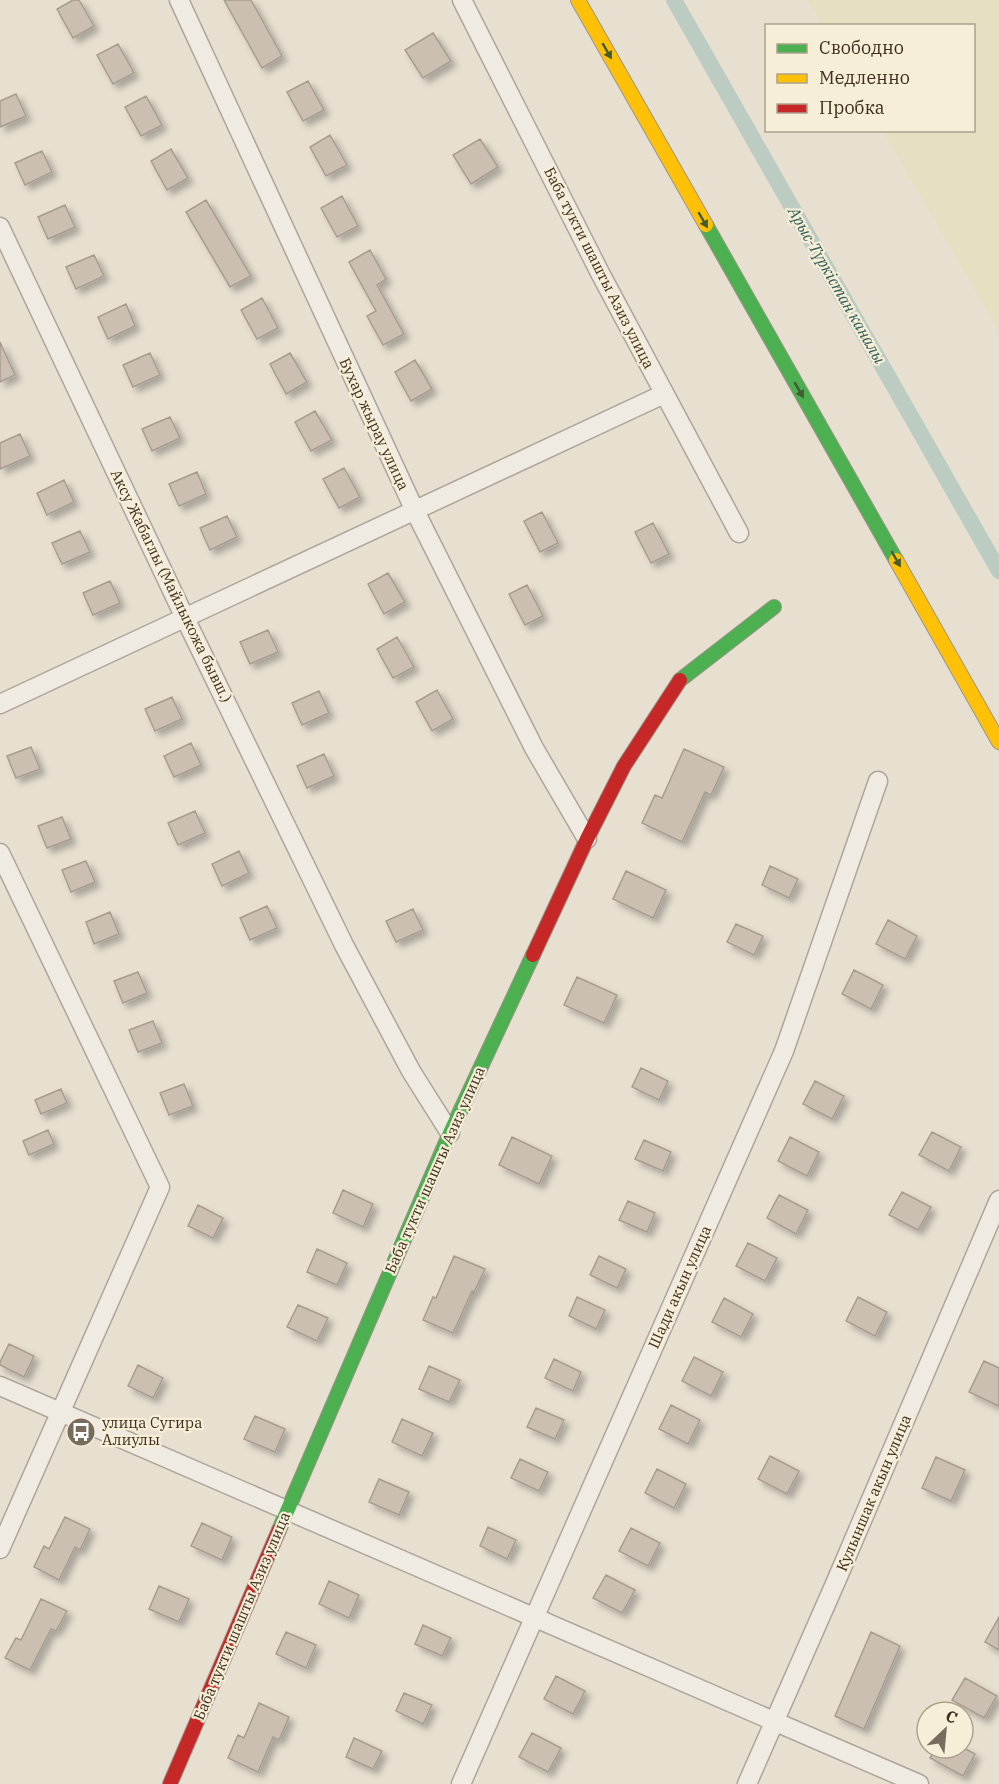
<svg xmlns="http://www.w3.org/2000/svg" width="999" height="1784" viewBox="0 0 999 1784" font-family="'IBM Plex Serif',serif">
<defs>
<filter id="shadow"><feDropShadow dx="5" dy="5" stdDeviation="3" flood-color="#0004"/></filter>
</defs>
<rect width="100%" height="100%" fill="#e7e0d1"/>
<path fill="#e6dfc2" d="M807,0h192v332l-116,-201 91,-1v-104l-152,-1z"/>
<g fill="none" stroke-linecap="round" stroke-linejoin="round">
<path stroke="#bcccc2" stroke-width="16" d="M674,0l325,571"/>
</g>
<path fill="#cbbfb2" stroke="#a89c90" stroke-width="1.5" filter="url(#shadow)" d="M73,0h6l15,26 -21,12 -16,-29z
M224,0h27l31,56 -20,12z
M433,33l18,28 -28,17 -18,-28z
M118,44l16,29 -21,11 -16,-29z
M308,81l16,29 -21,11 -16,-29z
M16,94l10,22 -26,11v-26z
M146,96l16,29 -21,11 -16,-29z
M330,135l17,30 -21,11 -16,-29z
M480,139l18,28 -27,17 -18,-29z
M171,149l17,29 -21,12 -16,-29z
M42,151l10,21 -27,13 -10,-22z
M342,196l16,30 -21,11 -16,-29z
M206,200l45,76 -21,11 -44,-75z
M65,205l10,22 -27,12 -10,-22z
M370,250l16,29 -9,6 27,49 -21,11 -16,-29 9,-5 -27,-49z
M94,255l10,21 -28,13 -10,-22z
M262,298l16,30 -21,11 -16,-29z
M126,304l9,22 -27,13 -10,-22z
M0,342l15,33 -15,7z
M150,353l10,22 -27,12 -10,-22z
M290,353l17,29 -21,12 -16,-30z
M415,360l17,29 -21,12 -16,-29z
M315,411l17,29 -21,11 -16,-29z
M170,417l10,21 -28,13 -10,-22z
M20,434l10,22 -30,13v-26z
M344,468l16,29 -21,11 -16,-29z
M197,472l9,22 -27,12 -10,-22z
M64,480l10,22 -27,13 -10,-22z
M542,512l16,31 -18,9 -16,-31z
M227,516l10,21 -27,13 -10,-22z
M653,523l16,31 -18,9 -16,-31z
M80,531l10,21 -28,12 -10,-21z
M388,573l17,29 -21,12 -16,-30z
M110,581l10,22 -27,12 -10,-22z
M527,585l16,31 -18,9 -16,-31z
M268,630l10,22 -28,12 -10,-22z
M397,637l17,30 -21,11 -16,-29z
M437,690l16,29 -21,12 -16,-29z
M319,691l10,22 -27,12 -10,-22z
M172,697l10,22 -27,12 -10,-22z
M191,743l10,22 -27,12 -10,-21z
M31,747l9,22 -24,9 -9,-22z
M684,749l40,18 -13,28 -6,-3 -23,50 -40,-19 13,-28 7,3z
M324,754l10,22 -27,12 -10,-22z
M195,811l10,22 -27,12 -10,-22z
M62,817l9,22 -24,9 -9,-22z
M239,851l10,22 -27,13 -10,-22z
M86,861l9,21 -24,10 -9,-22z
M770,866l28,13 -9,19 -27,-13z
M626,871l40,19 -13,28 -40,-19z
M267,906l10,22 -27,12 -10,-22z
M413,909l10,21 -27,12 -10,-21z
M110,912l9,22 -25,10 -8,-22z
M888,920l29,16 -12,23 -29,-15z
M736,924l27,12 -9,19 -27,-13z
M854,970l29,15 -12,24 -29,-15z
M138,972l9,21 -24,10 -9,-22z
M577,977l40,18 -13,28 -40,-18z
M153,1021l9,22 -24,9 -9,-22z
M641,1068l27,13 -9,19 -27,-13z
M815,1081l29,15 -12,23 -29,-15z
M184,1084l9,22 -24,9 -9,-22z
M61,1089l6,14 -26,11 -6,-14z
M48,1130l6,14 -25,11 -6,-14z
M932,1132l29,15 -12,24 -30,-16z
M512,1137l40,19 -13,28 -40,-19z
M790,1137l29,15 -12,24 -29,-15z
M644,1140l27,12 -8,19 -28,-12z
M343,1190l30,14 -10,23 -30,-14z
M902,1192l29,15 -13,23 -29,-15z
M779,1195l29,15 -12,24 -29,-16z
M628,1201l27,12 -8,19 -28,-12z
M198,1205l25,13 -10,20 -25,-12z
M748,1243l29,15 -12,23 -29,-15z
M317,1249l30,14 -10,22 -30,-13z
M454,1256l31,13 -11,23 -2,-1 -19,42 -30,-13 10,-23 3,1z
M599,1256l27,13 -9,19 -27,-13z
M577,1297l28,13 -9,19 -27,-13z
M858,1297l29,15 -12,24 -29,-15z
M724,1298l29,16 -12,23 -29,-15z
M298,1305l30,13 -11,23 -30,-14z
M9,1344l25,12 -10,21 -24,-12v-3z
M694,1357l29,15 -12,24 -29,-15z
M554,1359l27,13 -8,19 -28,-13z
M984,1361l15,7v38l-30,-14z
M138,1365l25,13 -10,20 -25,-12z
M429,1366l31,14 -11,22 -30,-13z
M671,1405l29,15 -12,24 -29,-15z
M536,1408l28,12 -9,19 -28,-12z
M255,1416l30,13 -10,23 -31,-13z
M402,1419l31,14 -11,23 -30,-14z
M770,1456l29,15 -12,23 -29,-15z
M936,1457l29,13 -14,31 -29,-13z
M520,1459l28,13 -9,19 -28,-13z
M657,1469l29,15 -12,24 -29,-15z
M379,1479l30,13 -10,23 -30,-13z
M65,1517l25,12 -10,21 -5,-3 -16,33 -25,-13 10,-21 5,3z
M202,1523l30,14 -10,23 -31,-14z
M488,1527l28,13 -9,19 -27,-13z
M631,1528l29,15 -12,23 -29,-15z
M606,1575l29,15 -13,23 -29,-15z
M329,1581l30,14 -10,23 -30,-14z
M159,1586l30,13 -10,23 -30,-13z
M41,1599l26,12 -11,20 -5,-2 -21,41 -25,-12 11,-20 5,2z
M999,1617v33l-14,-8z
M423,1625l28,13 -9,18 -27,-12z
M286,1632l30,13 -10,23 -30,-14z
M871,1632l29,14 -36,83 -29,-13z
M556,1676l29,15 -12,23 -29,-15z
M965,1678l32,18 -13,22 -32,-18z
M404,1693l28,12 -9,19 -27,-13z
M259,1703l30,14 -10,23 -6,-3 -15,35 -30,-14 10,-23 6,3z
M532,1733l29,15 -13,24 -29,-15z
M354,1738l28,13 -9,18 -27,-12z
M936,1748h28l11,6 -12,22 -33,-18z"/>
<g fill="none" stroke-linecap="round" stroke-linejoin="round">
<g stroke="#ada599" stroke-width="21">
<path id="street" d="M179,0l236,511 119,237 53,91
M462,0l138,273 139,260
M0,227l185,391 159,327 67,126 39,62
M0,704l664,-310
M0,853l160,334 -160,362
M0,1386l919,398
M461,1784l323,-733 94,-270
M747,1784l90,-205 162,-379"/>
</g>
<g stroke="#9c958a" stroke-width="16">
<path id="fast" d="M706,225l190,335
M680,680l94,-73
M279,1530l171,-397 83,-178"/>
</g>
<g stroke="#9c958a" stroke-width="16">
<path id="slow" d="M578,0l128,225
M896,560l103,182"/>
</g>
<g stroke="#9c958a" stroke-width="16">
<path id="jam" d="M533,955l54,-116 37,-73 56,-86
M170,1784l109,-254"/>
</g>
<use href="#street" stroke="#efebe3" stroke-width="18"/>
<use href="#fast" stroke="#4caf50" stroke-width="14"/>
<use href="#slow" stroke="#ffc107" stroke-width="14"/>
<use href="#jam" stroke="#c62828" stroke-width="14"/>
</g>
<defs><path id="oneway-solid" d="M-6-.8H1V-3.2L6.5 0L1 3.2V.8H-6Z" transform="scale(1.5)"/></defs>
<g fill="#425b31">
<use href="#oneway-solid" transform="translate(607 51) rotate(60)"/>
<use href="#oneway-solid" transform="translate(703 220) rotate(60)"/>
<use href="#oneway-solid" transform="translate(799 390) rotate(60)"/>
<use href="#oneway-solid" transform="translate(896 559) rotate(60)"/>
</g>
<defs>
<g id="bus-disc" transform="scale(1.5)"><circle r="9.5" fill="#786c5e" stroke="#f7eed8"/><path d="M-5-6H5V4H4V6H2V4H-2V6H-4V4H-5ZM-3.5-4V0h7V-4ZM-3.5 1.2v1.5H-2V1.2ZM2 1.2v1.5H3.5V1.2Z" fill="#fff"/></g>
</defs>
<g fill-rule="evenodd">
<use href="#bus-disc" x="81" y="1432"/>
</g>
<g text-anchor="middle" stroke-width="4.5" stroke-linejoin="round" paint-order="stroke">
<g font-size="15" fill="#3d2e20" stroke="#f7eed8">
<text transform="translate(599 268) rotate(63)" y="5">Баба тукти шашты Азиз улица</text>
<text transform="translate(374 424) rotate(65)" y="5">Бухар жырау улица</text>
<text transform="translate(171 586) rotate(64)" y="5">Аксу Жабаглы (Майлыкожа бывш.)</text>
<text transform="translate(435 1170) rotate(-66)" y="5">Баба тукти шашты Азиз улица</text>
<text transform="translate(680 1287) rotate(-66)" y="5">Шади акын улица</text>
<text transform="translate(874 1493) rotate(-67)" y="5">Кулыншак акын улица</text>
<text transform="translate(242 1616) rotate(-67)" y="5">Баба тукти шашты Азиз улица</text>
</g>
<g font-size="15" fill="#3d2e20" stroke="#f7eed8" text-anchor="start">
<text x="102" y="1428">улица Сугира<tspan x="102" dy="17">Алиулы</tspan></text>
</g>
<g font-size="16" font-style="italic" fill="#2f5d5a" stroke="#f7eed8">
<text transform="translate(837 285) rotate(60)" y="6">Арыс-Түркістан каналы</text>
</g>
</g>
<rect x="765" y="24" width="210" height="108" fill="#f7eed8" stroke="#ada18e" stroke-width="1.5"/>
<rect x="777" y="44" width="30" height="9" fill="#4caf50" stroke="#ada18e" stroke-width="1.5"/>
<text x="819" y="54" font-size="18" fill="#3d2e20">Свободно</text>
<rect x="777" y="74" width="30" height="9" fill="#ffc107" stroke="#ada18e" stroke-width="1.5"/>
<text x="819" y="84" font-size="18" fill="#3d2e20">Медленно</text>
<rect x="777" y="104" width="30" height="9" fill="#c62828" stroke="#ada18e" stroke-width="1.5"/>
<text x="819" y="114" font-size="18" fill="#3d2e20">Пробка</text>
<g transform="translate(945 1730) rotate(26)"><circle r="28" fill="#f7eed8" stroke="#ada18e" stroke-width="1.5"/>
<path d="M0-4.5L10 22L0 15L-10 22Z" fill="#786c5e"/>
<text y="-9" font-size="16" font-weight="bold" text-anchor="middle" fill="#3d2e20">С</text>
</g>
</svg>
